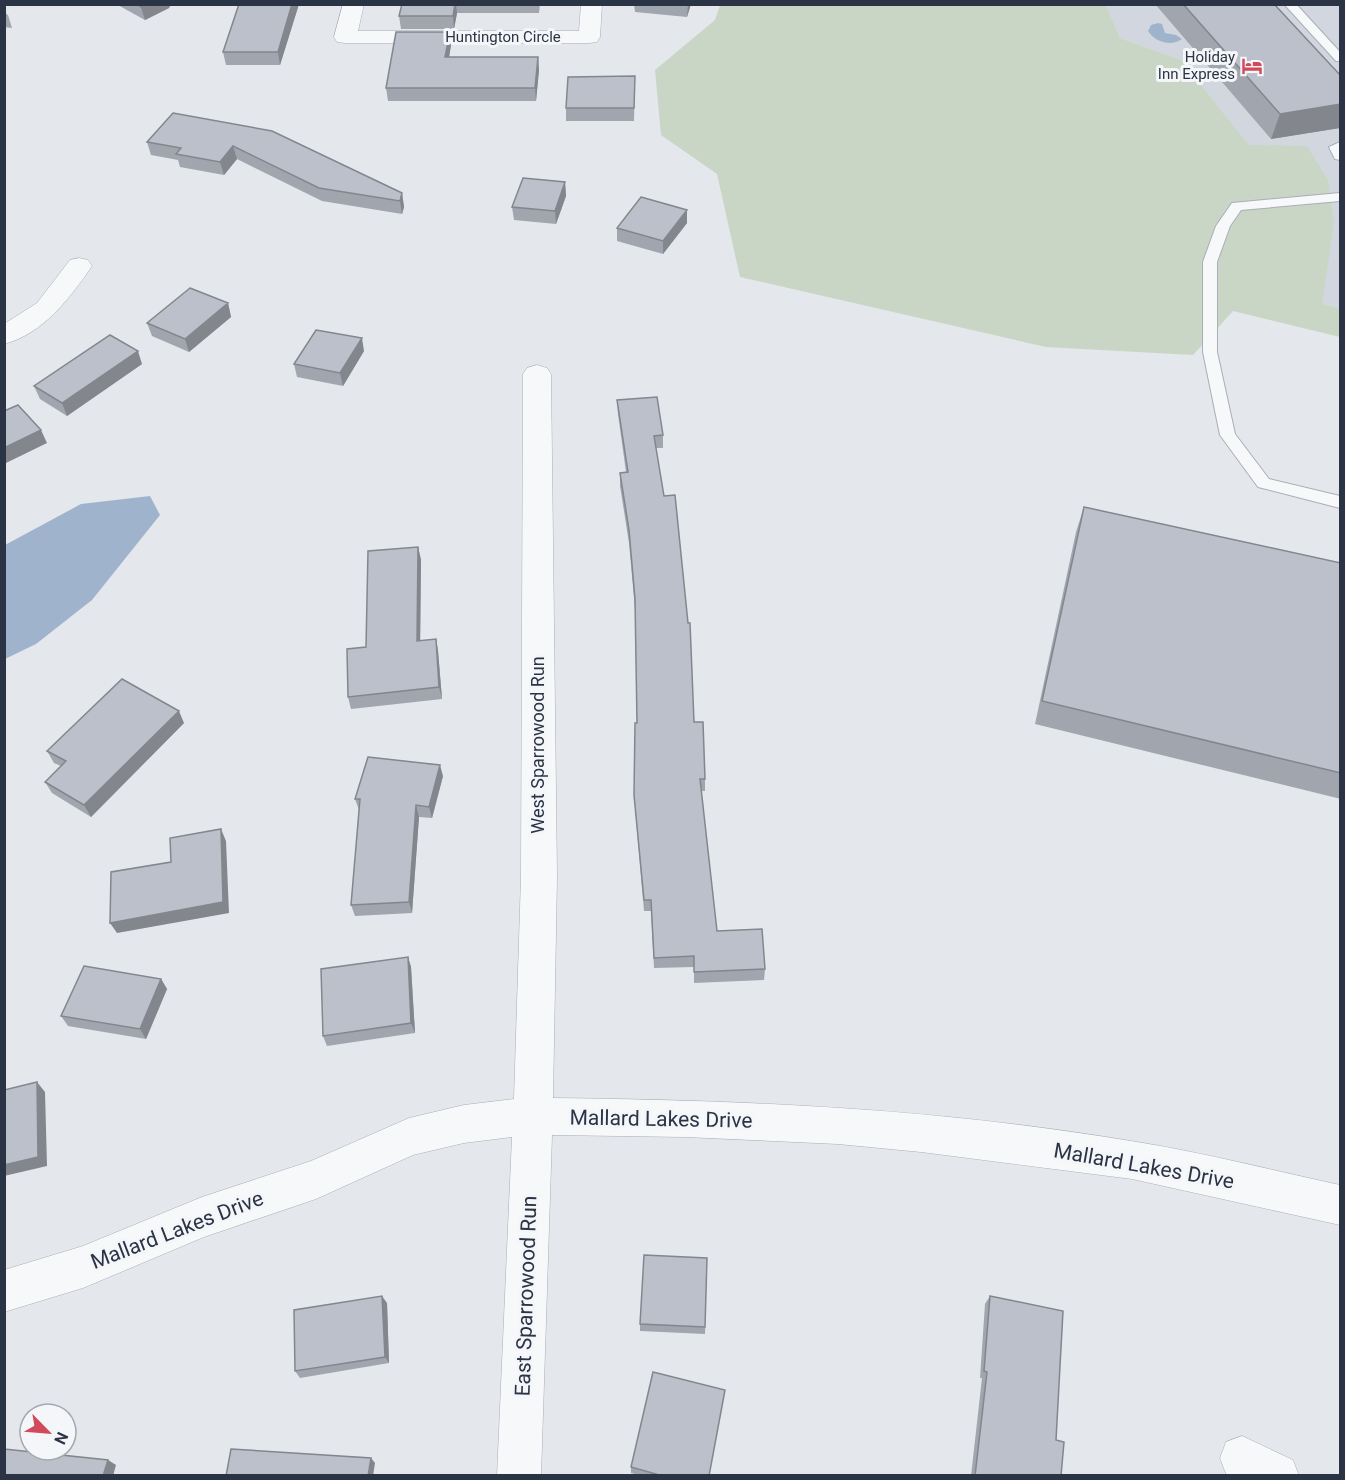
<svg xmlns="http://www.w3.org/2000/svg" width="1345" height="1480" viewBox="0 0 1345 1480" font-family="Roboto,sans-serif">
<rect width="100%" height="100%" fill="#e4e7ec"/>
<path fill="#d2d6de" d="M1106,5h234v303l-18,-4 -73,-159 -68,-85 -61,-22z"/>
<path fill="#c9d6c5" d="M720,5h386l14,33 61,22 68,85 58,1 21,34 6,43 -12,81 18,4v29l-107,-26 -40,44 -147,-8 -306,-70 -23,-103 -56,-39 -6,-65 60,-50z"/>
<path fill="#9fb4cc" d="M1158,23l4,1 3,9 11,2 6,4c-11,8 -27,3 -34,-8l3,-6z
M150,496l10,19 -68,85 -56,44 -31,15v-114l76,-41z"/>
<g fill="none" stroke-linecap="round" stroke-linejoin="round">
<g stroke="#a9aeb7" stroke-width="2">
<path id="lane" d="M1284,4h12l44,48v9h-4z
M1340,142v18l-5,-1 -6,-12z
M1340,193v8l-99,9 -11,16 -13,36v90l18,82 34,45 71,17v12l-82,-21 -38,-52 -17,-83v-90l13,-36 16,-23z"/>
</g>
<g stroke="#a9aeb7" stroke-width="1">
<path id="street" d="M343,4h21l-6,27h221l2,-27h21l-2,33 -3,5 -8,1h-244l-8,-1 -3,-5z
M79,258l9,2 4,6c-22,32 -49,68 -88,78v-20l33,-21 33,-43z
M537,365l10,3 4,6 6,503 -4,221c194,2 387,11 578,43 70,11 140,29 209,44v40l-208,-46 -211,-27 -83,-8 -153,-7 -133,-2 -11,341h-44l15,-339 -48,6 -51,12 -97,44 -112,38 -121,51 -79,24v-42l79,-24 119,-49 109,-36 98,-43 55,-13 50,-6 7,-222 2,-503 4,-6z
M1242,1436l51,24 6,16 -73,-2 -6,-16 6,-16z"/>
</g>
<use href="#lane" fill="#f7f8fa" fill-rule="evenodd"/>
<use href="#street" fill="#f7f8fa" fill-rule="evenodd"/>
</g>
<path fill="#a1a5ae" d="M116,4h55l-2,4 -24,12z
M239,4h60l-19,61h-54l-3,-13z
M402,4h138l-1,9h-82l-3,16h-53l-2,-13z
M634,4h57l-4,13 -52,-5z
M1155,4h119l67,72 -1,52 -69,11z
M4,12l4,3 4,13 -8,-1z
M451,45l-2,12h89l1,13 -3,31h-148l-2,-13z
M635,76l-1,45h-68v-13z
M173,113l229,80 2,14 -2,7 -80,-13 -85,-42 -13,16 -44,-8 -2,-7 -27,-5 -4,-13z
M565,182l1,14 -10,28 -42,-4 -2,-13z
M687,223l-24,31 -46,-13v-13z
M228,303l3,14 -42,35 -37,-16 -5,-13z
M364,351l-21,35 -46,-9 -3,-13z
M142,364l-75,52 -27,-17 -6,-13z
M617,400l46,35v13h-7l38,274 11,57v12h-4l16,140 48,38 -1,11 -70,3v-16l-40,1 -3,-57h-7l-9,-104 -1,-12 3,-72 -2,-114 -6,-66 -9,-57v-13l6,-1 -8,-58z
M1084,507l257,56v236l-306,-75 41,-192z
M418,547l3,13 -1,81 16,-2 2,12 4,48 -91,10 -3,-12 18,-50z
M184,723l-93,94 -39,-24 -7,-11 16,-16 -7,-3 -7,-12z
M443,776l-11,42 -13,-1 -7,96 -57,3 -4,-11 8,-95 -4,-11z
M408,957l3,10 4,66 -88,13 -4,-10z
M161,979l6,10 -21,50 -78,-13 -7,-10z
M707,1258l-2,76 -65,-3v-7z
M990,1296l66,144 5,36h-90l11,-98h-2l5,-74z
M387,1303l2,60 -89,15 -5,-7z
M631,1467l78,9h-66l-12,-3z"/>
<path fill="#83868d" d="M146,4h25l-2,4 -24,12 -4,-13z
M292,4h7l-19,61 -2,-13z
M455,4h1l1,9 -3,16 -1,-13z
M688,4h3l-4,13z
M450,32l1,13 -4,25 -2,-13z
M538,57l1,13 -3,31 -1,-13z
M1341,103l-1,25 -69,11 9,-25z
M233,146l4,13 -13,16 -4,-13z
M565,182l1,14 -10,28 -1,-13z
M402,193l2,14 -2,7 -2,-13z
M687,210v13l-24,31v-13z
M228,303l3,14 -42,35 -4,-13z
M362,338l2,13 -21,35 -3,-13z
M138,351l4,13 -75,52 -5,-13z
M41,430l6,13 -43,21v-16z
M418,547l3,13 -1,94 -3,-13z
M436,639l2,12 4,48 -3,-12z
M179,711l5,12 -93,94 -7,-12z
M440,765l3,11 -11,42 -3,-11z
M416,805l3,12 -7,96 -3,-11z
M221,829l5,12 3,72 -112,20 -7,-10z
M408,957l3,10 4,66 -4,-10z
M161,979l6,10 -21,50 -6,-10z
M37,1082l8,10 2,74 -43,10v-11z
M382,1296l5,7 2,60 -4,-6z
M371,1458l4,5 -2,13h-5z
M108,1460l8,5 -3,11h-10z"/>
<path fill="#bbc0ca" stroke="#83868d" stroke-width="1.5" d="M136,4h10l-5,3z
M239,4h53l-14,48h-55z
M402,4h53l-2,12h-54z
M1183,4h91l67,72v28l-61,10z
M396,32h54l-5,25h93l-3,31h-149z
M635,76l-1,32h-68l2,-31z
M173,113l99,18 130,62 -2,8 -81,-13 -86,-42 -13,16 -44,-8 5,-6 -34,-6z
M523,178l42,4 -10,29 -43,-4z
M641,197l46,13 -24,31 -46,-13z
M190,288l38,15 -43,36 -38,-16z
M316,330l46,8 -22,35 -46,-9z
M110,335l28,16 -76,52 -28,-17z
M657,397l6,38 -9,1 10,60 11,-1 13,128h2l4,99h9l2,57h-5l17,152 45,-2 3,40 -71,3v-16l-40,2 -3,-58h-7l-10,-105 1,-72h2l-2,-124 -6,-69 -9,-57 8,-1 -11,-72z
M18,405l23,25 -37,18v-37z
M1084,507l257,56v210l-299,-72z
M418,547l-1,94 19,-2 3,48 -91,10 -1,-48 19,-2 2,-96z
M122,679l57,32 -95,94 -39,-23 21,-21 -19,-10z
M368,757l72,8 -11,42 -13,-2 -7,97 -58,3 9,-106h-5z
M221,829l2,73 -113,21 1,-51 60,-10 -1,-24z
M408,957l3,66 -88,13 -2,-67z
M84,966l77,13 -21,50 -79,-13z
M37,1082l1,75 -34,8v-75z
M644,1255l63,3 -2,69 -65,-3z
M382,1296l3,61 -90,14 -1,-61z
M990,1296l73,15 -7,129 8,2 -3,34h-86l12,-104 -3,-1z
M653,1372l72,18 -16,86h-46l-32,-9z
M4,1449l104,11 -5,16h-99z
M231,1449l140,9 -3,18h-142z"/>
<defs>
<g id="hotel-bare" transform="scale(1.62)"><path d="M-6-4.5h1.5V1H6V5H4.5V3h-9V5H-6ZM-4 0a1.8 1.8 0 1 1 3.6 0ZM.5 0V-2.5h3Q6-2.5 6 0Z" fill="#d1495b" stroke="#f4f6f9" stroke-width="2.5" paint-order="stroke"/></g>
</defs>
<g fill-rule="evenodd">
<use href="#hotel-bare" x="1252" y="66"/>
</g>
<g text-anchor="middle" stroke-width="6" stroke-linejoin="round" paint-order="stroke">
<g font-size="15" fill="#2b3445" stroke="#f4f6f9">
<text x="503" y="42">Huntington Circle</text>
</g>
<g font-size="15" fill="#2b3445" stroke="#f4f6f9" text-anchor="end">
<text x="1235" y="62">Holiday<tspan x="1235" dy="17">Inn Express</tspan></text>
</g>
<g font-size="18" fill="#2b3445" stroke="#f4f6f9">
<text transform="translate(538 745) rotate(-90)" y="6">West Sparrowood Run</text>
</g>
<g font-size="21" fill="#2b3445" stroke="#f4f6f9">
<text transform="translate(661 1119) rotate(1)" y="7">Mallard Lakes Drive</text>
<text transform="translate(1144 1166) rotate(10)" y="7">Mallard Lakes Drive</text>
<text transform="translate(177 1230) rotate(-21)" y="7">Mallard Lakes Drive</text>
<text transform="translate(526 1296) rotate(-88)" y="7">East Sparrowood Run</text>
</g>
</g>
<rect width="1345" height="1480" fill="none" stroke="#2b3445" stroke-width="12"/>
<g transform="translate(48 1432) rotate(115)"><circle r="28" fill="#f4f6f9" stroke="#a4a8b1" stroke-width="1.5"/>
<path d="M0-4.5L10 22L0 15L-10 22Z" fill="#d1495b"/>
<text y="-9" font-size="16" font-weight="bold" text-anchor="middle" fill="#2b3445">N</text>
</g>
</svg>
